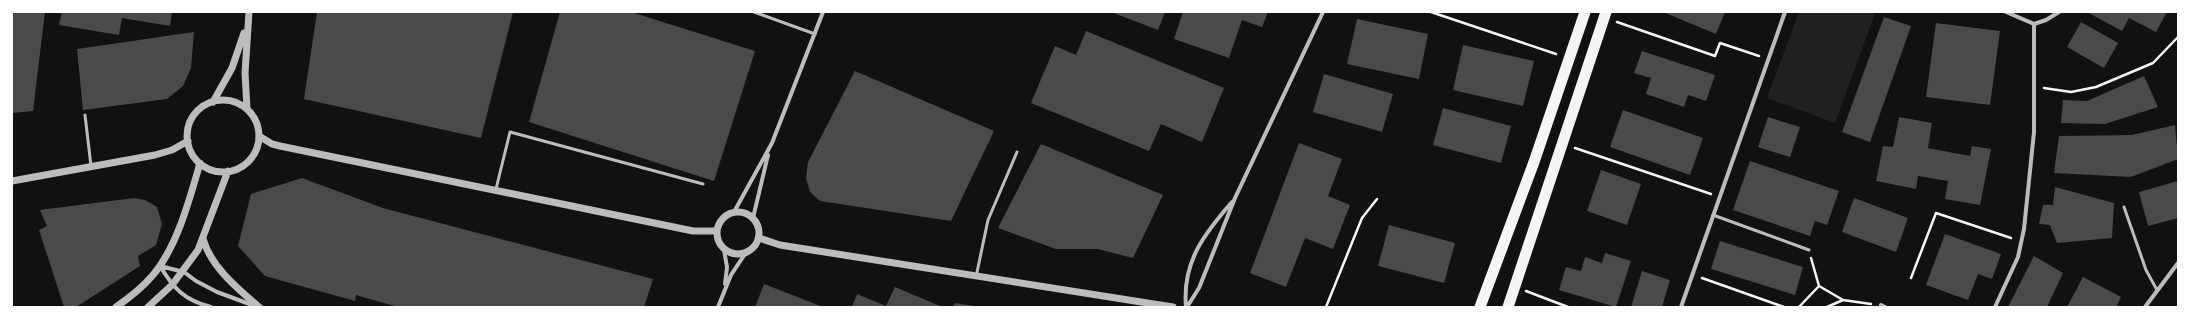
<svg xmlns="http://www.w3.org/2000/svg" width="2190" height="319" viewBox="0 0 2190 319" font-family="Ubuntu,sans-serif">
<rect width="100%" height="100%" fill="#111"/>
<path fill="#202020" d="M1799,12h69l7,2 -40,109 -68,-25z"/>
<path fill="#4a4a4a" d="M12,12h33l-12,99 -21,2z
M62,12h110l-2,14 -48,-8 -3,17 -60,-10z
M317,12h196l-32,126 -177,-39z
M560,12h71l124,39 -41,130 -185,-59z
M1111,12h54l-7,18z
M1183,12h85l-6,15 -20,-7 -13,38 -55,-19z
M1663,12h62l-9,22z
M2087,12h80l-11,20 -27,-14 -7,13z
M1884,17l27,9 -41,116 -28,-10z
M1357,19l71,15 -9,45 -72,-15z
M2081,22l37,21 -14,25 -37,-21z
M1936,23l64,8 -10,74 -64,-8z
M1086,31l138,57 -22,54 -41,-18 -12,27 -118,-48 24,-57 21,9z
M194,32l-3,36 -8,18 -16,13 -84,11 -6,-61z
M1463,45l71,16 -11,45 -70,-16z
M1642,51l73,24 -9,26 -18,-6 -4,12 -38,-13 5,-16 -17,-5z
M855,71l139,60 -43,90 -131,-20 -10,-9 -4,-14 2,-16z
M1324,74l69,20 -11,38 -69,-20z
M2144,76l14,31 -53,17 -44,-1 2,-23 24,1z
M1443,108l68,18 -10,37 -68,-18z
M1623,110l80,28 -13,37 -80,-28z
M1768,117l32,10 -10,30 -32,-10z
M1899,117l33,6 -4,25 42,8 2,-10 19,3 -11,56 -35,-6 3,-18 -30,-5 -2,13 -40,-8 7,-35 10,1z
M2175,125l3,34 -47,18 -77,-4 5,-37 73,-1z
M1299,143l43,16 -14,37 22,9 -17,44 -28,-11 -19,49 -36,-14z
M1041,144l122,51 -30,63 -35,-9h-42l-58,-21z
M1750,161l89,30 -12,34 -12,-4 -5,15 -77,-26z
M1601,170l40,14 -14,41 -40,-14z
M302,178l81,30 270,71 -9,28h-246l-42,-12 -1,6 -90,-25 -27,-30 13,-52z
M2178,181v37l-30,8 -9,-34z
M2055,187l59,16 -2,35 -55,5 -7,-18 -11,-1 4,-19h10z
M134,198l11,2 12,7 5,17 -6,21 -18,11 2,10 -64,41h-12l-25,-77 8,-4 -7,-16z
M1854,198l54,20 -12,34 -54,-20z
M1389,225l66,18 -11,40 -66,-17z
M1945,234l56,20 -9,25 -14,-5 -10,26 -42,-15z
M1720,241l83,26 -8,28 -84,-26z
M1605,253l26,8 -15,46 -57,-17 7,-23 15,4 4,-14 17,6z
M2034,256l29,17 -16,34h-39z
M1642,271l28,9 -8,27h-31z
M2083,277l38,20 -5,10h-49z
M764,284l59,23h-68z
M895,287l45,19 -1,1h-87l5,-13 29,12z
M955,303l19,3v1h-21z"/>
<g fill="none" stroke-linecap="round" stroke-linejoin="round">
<path stroke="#f5f5f5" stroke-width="2.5" d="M1431,12l125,42
M1617,22l98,34 5,-13 39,13
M2044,88l27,4 25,-5 57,-24 25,-26
M1575,148l136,46
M1811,258l8,28 24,14
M1702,278l82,29
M1911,278l25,-65 75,25
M1526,291l42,16
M1326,307l36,-89 15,-19
M1799,307l20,-21
M1827,307l16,-7 28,4"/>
<path stroke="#bcbcbc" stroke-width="3" d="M754,12l61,22
M85,115l6,51
M496,189l14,-57 193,52
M2124,207l22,63 11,20
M1713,215l96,35
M976,277l12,-57 29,-68"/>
<path stroke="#bcbcbc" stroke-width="4" d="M2006,12l28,12
M2034,24l12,-4 13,-8
M734,212l38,-69 51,-131
M753,218l15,-63
M724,250l3,17 -2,17
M160,266l24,6 12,9 21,11 38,14
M160,266c14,23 24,34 51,41
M1881,305l4,2
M718,307l13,-32 14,-21
M1186,307c-4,-45 18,-73 46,-105
M1187,307l12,-19 36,-90 88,-186
M1681,307l104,-295
M1995,307l23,-50 6,-28 10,-97v-108
M2145,307l33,-44"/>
<path stroke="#bcbcbc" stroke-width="7" d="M187 136a36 36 0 1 1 72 0a36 36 0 1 1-72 0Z
M213,102l19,-34 12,-35
M247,109l-2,-36 4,-61
M259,136l13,8 8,2 413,85h24
M12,181l143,-26 17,-5 16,-9
M717 233a21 21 0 1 1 42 0a21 21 0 1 1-42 0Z
M759,238l21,7 393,62
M203,239c8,28 35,50 56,68
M116,307c13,-9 27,-20 37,-32 24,-28 37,-77 47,-112
M148,307l24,-22 26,-35 30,-79"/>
<path stroke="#f5f5f5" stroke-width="11" d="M1480,307l54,-145 51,-150
M1508,307l98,-295"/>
</g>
<rect width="2190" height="319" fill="none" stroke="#ffffff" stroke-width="26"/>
</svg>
